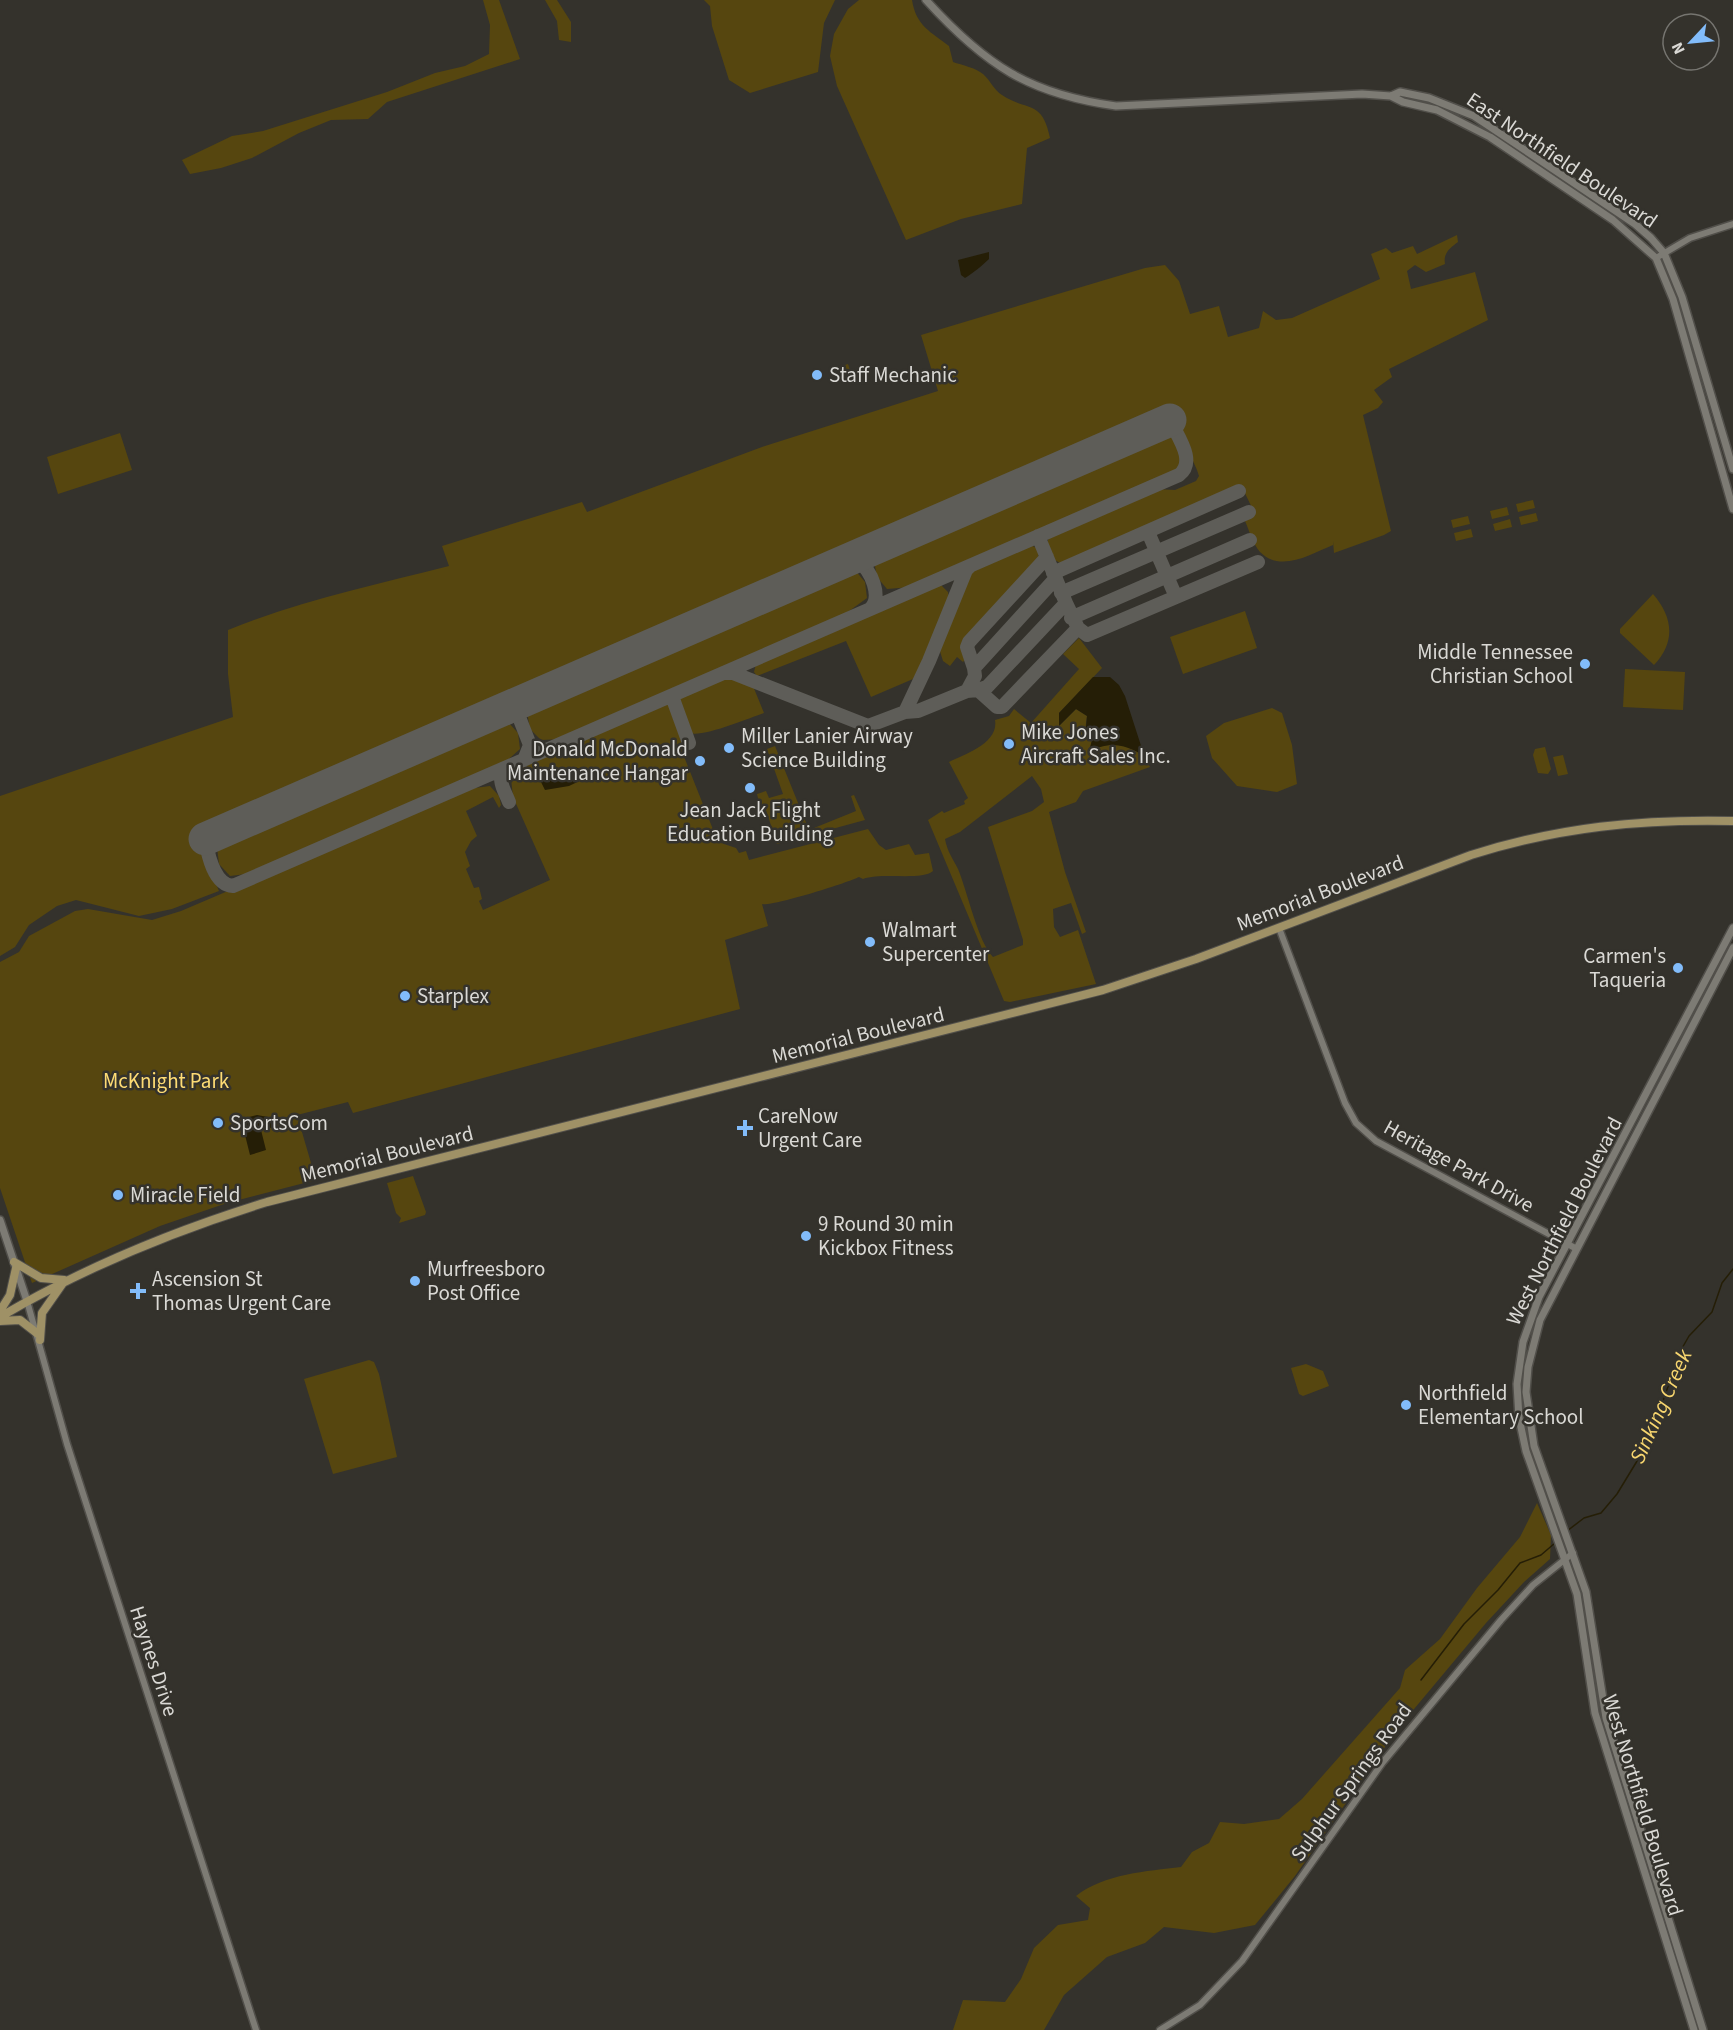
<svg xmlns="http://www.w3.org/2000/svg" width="1733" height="2030" viewBox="0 0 1733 2030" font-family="'Source Sans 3',sans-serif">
<rect width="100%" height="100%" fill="#34322c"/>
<path fill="#56460f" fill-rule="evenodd" d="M483,0h16l21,59 -133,43 -19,17 -37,1 -32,13 -47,25 -31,10 -31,6 -8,-14 50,-24 31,-5 124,-39 48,-19 30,-7 24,-12 1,-29z
M545,0h12l14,22v20l-12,-2 -2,-19z
M704,0h131l-11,23 -6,49 -68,21 -21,-13 -17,-54 -2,-20z
M859,0h53c4,26 19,32 37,46l4,16c9,3 23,6 30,12 7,6 11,16 19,21 26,17 40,4 48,43l-23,10 -5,56 -61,15 -55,21 -69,-154 -7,-30 4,-22 14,-25z
M1457,235l1,7c-8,6 -15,11 -13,22l-19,8 -11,-7 -8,6 4,18 64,-17 13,48 -99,49 3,8 -18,13 9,12 -5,6 -15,7 28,116 -7,4 -50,18 -1,-12v4c-22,9 -52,28 -73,7 -7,-8 -11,-22 -15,-31l10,-7 -14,-29 -179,79 -11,-6c-3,-10 -7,-19 3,-25l101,-44 20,1 21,-9 3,-5 -2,-6 -28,-63 -975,425 25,59 -47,18 -33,7 -63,-16 -19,6 -28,19 -14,22 -15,9v-160l233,-79 -5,-43v-44c71,-29 146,-45 221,-64l-7,-20 140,-44 5,10 178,-66 173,-55 -17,-56 224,-67 20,-3 14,16 11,33 29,-8 9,31 31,-9 4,-17 13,9 16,-2 88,-39 -9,-25 15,-6 6,5 21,-7 4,8z
M848,364l3,9 -15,5 -3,-9z
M120,433l12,37 -74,24 -11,-37z
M1164,434l9,4 9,18 -4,14 -267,117 -24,2 -10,-12 -3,-16z
M1533,500l2,8 -17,4 -2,-8z
M1507,507l2,8 -17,4 -2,-8z
M1536,513l2,8 -17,4 -2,-8z
M1468,516l2,8 -17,4 -2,-8z
M1510,519l2,8 -17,4 -2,-7z
M1471,529l2,8 -17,4 -2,-8z
M1028,544l11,5 -1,11 -75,81 4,16 -4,5 -6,-5 -7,9 -7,-5 -4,-13 29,-73 9,-9z
M854,569l11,13 2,16 -26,19 -239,102 11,-2 -49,22 -23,1 -11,-11 -3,-17z
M941,585l7,7 1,7 -19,51 -17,29 -42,18 -25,-56 -89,35 -3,-4 2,-8 7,-3 171,-75z
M1653,594c20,23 23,48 1,71l-34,-32v-4z
M1245,611l12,37 -74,26 -13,-37z
M1079,638l23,30 -43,45 1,12 16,-16 11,7 -2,15 7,9 -3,11c22,-12 50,-7 61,16l-67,24 -7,11 -27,10 16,60 21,60 -4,2 -11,-31 -18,6 1,18 6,10 18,-7 18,54 -86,18 -6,-1 -76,-181 14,-9 2,2 21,-9 -1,-3 4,-3 -19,-36c16,-8 50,-19 46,-42l14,-4 5,-7 17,14 48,-54 -16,-15zM1032,776l9,13 3,13 -12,9 -44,16 35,113v5l-30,12c-15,-15 -26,-67 -35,-88 -5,-10 -11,-18 -13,-30l15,-7z
M1625,669l60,3 -2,38 -60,-3z
M727,677l26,9 11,27c-15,5 -62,25 -75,20l-9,-27v-8z
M663,704l8,1 14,42 -2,7 35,88 18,6 3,5 7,-2 3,9 119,-31 11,16 7,5 23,-6 6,11 14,-2 4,18c-11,10 -51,1 -70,8l-4,-2c-12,6 -88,30 -97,27l6,22 -43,14 15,69 -387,104 -5,-11 -51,13 19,65 -89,23 -67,23 -128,57 -32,-95v-226l19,-10 10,-16 46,-25 13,-2 64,11 29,-9 286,-122 23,-3 9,10 2,9 -2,3 -6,-11 -27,14 11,25 -6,5 -6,11 5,14 -4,3 8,19 5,-1 3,12 -3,2 4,9 67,-30 -37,-83 -2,-19 19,-16z
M1272,708l10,5 10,32 5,39 -20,8 -40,-6 -25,-28 -6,-22 18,-13z
M507,721l11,12 2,16 -18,16 -248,108 -24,3 -11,-12 -2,-17z
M775,746l34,84 47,-19 -5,-15 3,-1 11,25 -88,24 -12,-37 -7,2 -1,-6 2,-1 -2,-8 9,-3 3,7 14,-4 -16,-45z
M1545,747l6,22 -3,5 -10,-1 -5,-18 2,-6z
M1563,755l5,19 -10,2 -5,-19z
M413,1176l13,36 -1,3 -26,8 2,-5 -5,-5 -9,-30z
M369,1360l5,2 5,12 18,83 -64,17 -29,-95z
M1306,1364l17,7 6,15 -26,10 -4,-2 -8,-26z
M1537,1503l14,32 -1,24 -26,23 -38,41 -87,104 -104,149 -40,49 -41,8 -50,-6 -19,16 -38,14 -43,38 -20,35h-91l10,-30 42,2 16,-23 13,-31 24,-23 30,-5 2,-12 -14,-12c28,-22 71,-25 105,-29l11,-15 17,-9 11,-21 24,2 35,-5 23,-20 98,-111 5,-18 35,-31 37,-51 43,-51z"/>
<path fill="#251e06" d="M989,252v7c-5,5 -17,15 -24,19l-4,-3 -3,-15z
M1093,677h17l9,8 6,11 19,59c-20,-10 -34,-15 -55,-3l3,-12 -7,-3 2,-21 -11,-7 -17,17v-13z
M575,767l19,7 -25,12 -24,4 -7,-14 5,-6z
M257,1115l11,2 6,10 -13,3 5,20 -16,5 -9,-36z"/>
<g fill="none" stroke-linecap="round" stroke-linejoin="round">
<path stroke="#251e06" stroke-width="1.5" d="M1567,1531l17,-13 17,-5 16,-19 31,-51 33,-93 8,-14 23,-24 10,-29 11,-14
M1421,1680l43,-56 34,-34 22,-27 21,-8 14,-12"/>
<path stroke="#5e5d58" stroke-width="14" d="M1148,532l28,65
M845,562l13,-1c13,8 25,37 12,48
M1053,573l186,-82
M1056,578l-82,90 1,8 -8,15 11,-1 19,17h5l76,-79 -12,-25
M1061,593l188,-81
M1071,618l179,-78
M1078,628l9,7 171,-73
M974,668l-7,-21 2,-5 78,-85
M725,673h8l135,53 37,-14 24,-51 37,-91 4,-4
M978,690l9,-3 79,-84 -28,-67
M675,694l-2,5 16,44
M500,712l9,-1 8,5
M905,712l13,-1 49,-20
M524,760l6,-15 -13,-33 9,-11
M506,768c-10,12 -2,21 3,34
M205,839c3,16 9,46 28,47l946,-411c18,-14 -2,-39 -9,-55"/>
<path stroke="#5e5d58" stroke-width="33" d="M205,839l965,-419"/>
<g stroke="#514f4a" stroke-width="9">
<path id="tertiary" d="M1656,258l34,-20 43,-14
M1279,928l66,175 11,20 20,18 199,107
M27,1301l40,143 189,586
M1160,2030l40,-25 42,-44 141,-199 118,-142 32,-35 40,-32"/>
</g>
<g stroke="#514f4a" stroke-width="10">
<path id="secondary" d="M926,0c59,65 103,94 190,106l246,-12 29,2 9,-4 29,6 45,18 161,108 16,14 13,15 18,44 51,172
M1391,96l12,6 34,8 53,27 123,83 43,38 17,41 60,210
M0,1220l27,81
M1694,2030l-99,-317 -18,-119 -51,-143 -7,-33 -2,-34 6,-42 16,-45 194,-369
M1703,2030l-97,-312 -20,-126 -52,-146 -8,-54 2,-25 12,-47 193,-372"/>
</g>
<g stroke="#514f4a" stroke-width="10">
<path id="primary" d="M14,1262l27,16 23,2
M0,1311l10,-16 6,-27
M0,1317c85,-50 173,-86 267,-115l836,-212 93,-31 275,-104c89,-28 169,-36 262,-34
M0,1321l20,-1 18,14
M40,1340l2,-27 21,-30"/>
</g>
<use href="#tertiary" stroke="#7d7b74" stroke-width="6"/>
<use href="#secondary" stroke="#7d7b74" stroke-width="7"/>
<use href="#primary" stroke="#9f9166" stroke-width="8"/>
</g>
<g fill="#82bcfa" stroke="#34322c" stroke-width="2">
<circle cx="817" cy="375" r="6"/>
<circle cx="1585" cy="664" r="6"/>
<circle cx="1009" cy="744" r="6"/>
<circle cx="729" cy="748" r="6"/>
<circle cx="700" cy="761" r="6"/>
<circle cx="750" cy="788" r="6"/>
<circle cx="870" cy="942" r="6"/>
<circle cx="1678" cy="968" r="6"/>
<circle cx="405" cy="996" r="6"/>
<circle cx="218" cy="1123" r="6"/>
<path d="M742 1119h6v6h6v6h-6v6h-6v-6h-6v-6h6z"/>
<circle cx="118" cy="1195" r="6"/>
<circle cx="806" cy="1236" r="6"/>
<circle cx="415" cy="1281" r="6"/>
<path d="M135 1282h6v6h6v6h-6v6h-6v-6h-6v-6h6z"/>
<circle cx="1406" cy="1405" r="6"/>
</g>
<g text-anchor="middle" stroke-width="5" stroke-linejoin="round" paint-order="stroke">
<g font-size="21" fill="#dad9d5" stroke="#34322c">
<text transform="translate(1562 160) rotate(34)" y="7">East Northfield Boulevard</text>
<text transform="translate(1320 893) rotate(-21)" y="7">Memorial Boulevard</text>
<text transform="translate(858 1035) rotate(-14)" y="7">Memorial Boulevard</text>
<text transform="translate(387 1154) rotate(-14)" y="7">Memorial Boulevard</text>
<text transform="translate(1459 1166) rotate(29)" y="7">Heritage Park Drive</text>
<text transform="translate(1564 1221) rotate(-63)" y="7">West Northfield Boulevard</text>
<text transform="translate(154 1661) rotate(72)" y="7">Haynes Drive</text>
<text transform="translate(1351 1782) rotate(-54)" y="7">Sulphur Springs Road</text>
<text transform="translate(1643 1805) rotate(73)" y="7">West Northfield Boulevard</text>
</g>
<g font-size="21" fill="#dad9d5" stroke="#34322c" text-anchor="start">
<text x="829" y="382">Staff Mechanic</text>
<text x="1573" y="659" text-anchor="end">Middle Tennessee<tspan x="1573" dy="24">Christian School</tspan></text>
<text x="1021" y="739">Mike Jones<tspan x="1021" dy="24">Aircraft Sales Inc.</tspan></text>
<text x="741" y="743">Miller Lanier Airway<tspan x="741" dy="24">Science Building</tspan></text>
<text x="688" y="756" text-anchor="end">Donald McDonald<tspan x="688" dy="24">Maintenance Hangar</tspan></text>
<text x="750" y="817" text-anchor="middle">Jean Jack Flight<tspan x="750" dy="24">Education Building</tspan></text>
<text x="882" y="937">Walmart<tspan x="882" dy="24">Supercenter</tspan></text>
<text x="1666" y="963" text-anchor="end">Carmen's<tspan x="1666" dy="24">Taqueria</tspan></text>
<text x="417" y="1003">Starplex</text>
<text x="758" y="1123">CareNow<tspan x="758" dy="24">Urgent Care</tspan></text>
<text x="230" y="1130">SportsCom</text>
<text x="130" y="1202">Miracle Field</text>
<text x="818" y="1231">9 Round 30 min<tspan x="818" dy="24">Kickbox Fitness</tspan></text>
<text x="427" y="1276">Murfreesboro<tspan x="427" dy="24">Post Office</tspan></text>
<text x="152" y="1286">Ascension St<tspan x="152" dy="24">Thomas Urgent Care</tspan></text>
<text x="1418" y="1400">Northfield<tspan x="1418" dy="24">Elementary School</tspan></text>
</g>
<g font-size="21" fill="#fddb74" stroke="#34322c">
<text x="166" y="1088">McKnight Park</text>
</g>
<g font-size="22" font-style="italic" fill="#f8d66f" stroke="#34322c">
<text transform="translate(1660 1406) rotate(-66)" y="8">Sinking Creek</text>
</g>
</g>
<g transform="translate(1691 42) rotate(244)"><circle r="28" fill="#34322c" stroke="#767570" stroke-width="1.5"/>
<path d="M0-4.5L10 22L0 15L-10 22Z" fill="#82bcfa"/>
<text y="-9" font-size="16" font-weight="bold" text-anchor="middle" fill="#dad9d5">N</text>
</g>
</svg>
